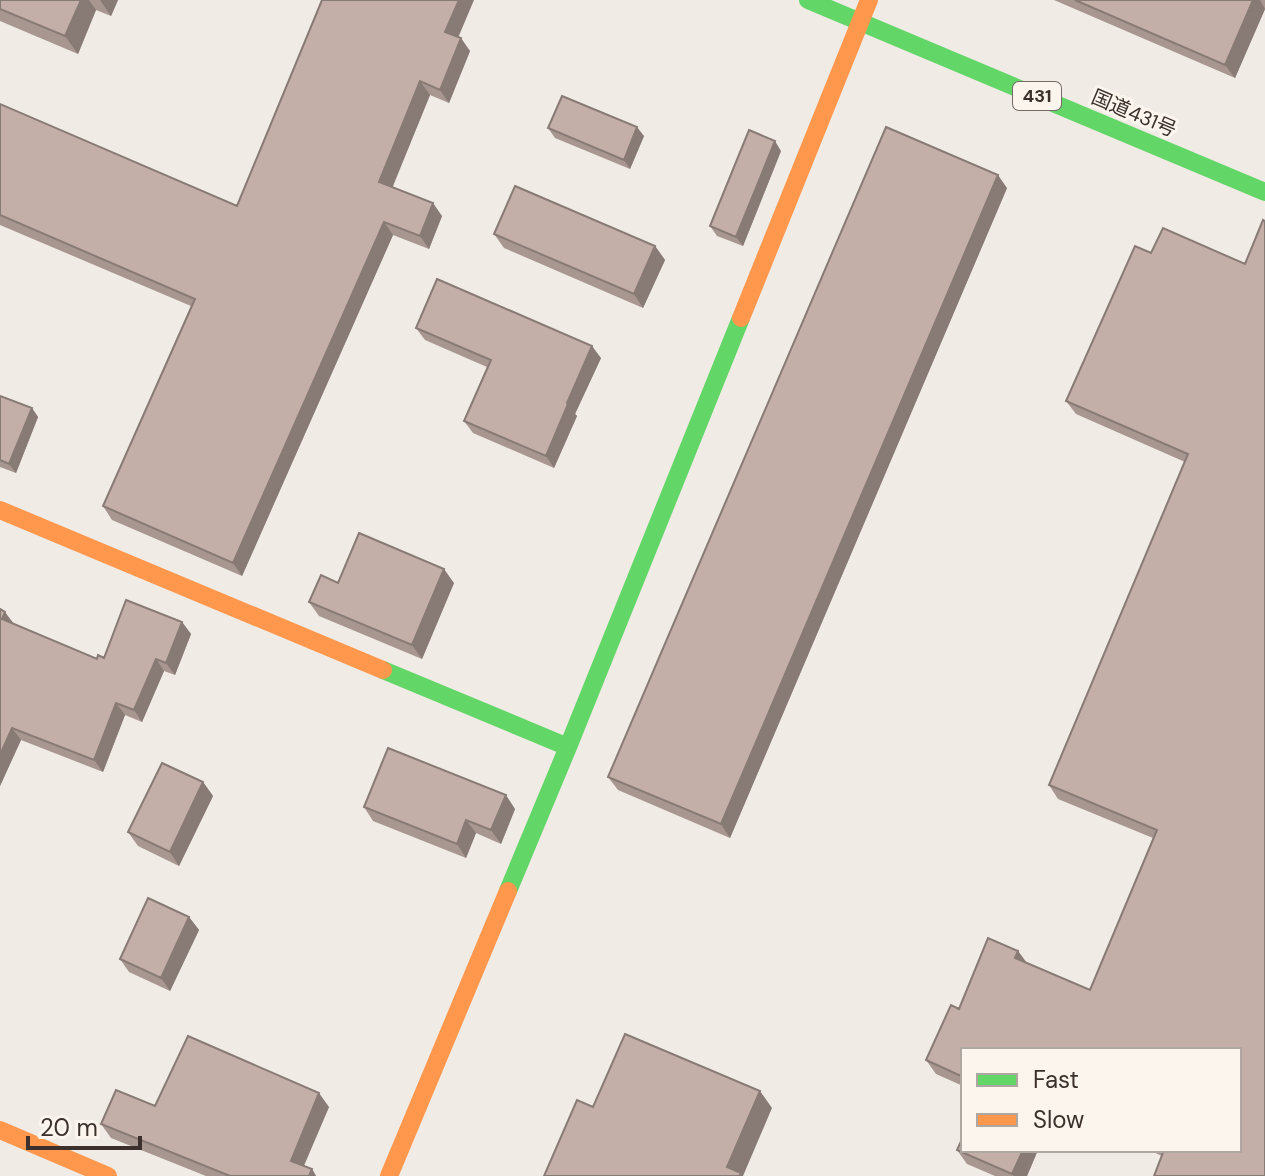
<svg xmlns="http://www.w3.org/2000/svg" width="1265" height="1176" viewBox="0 0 1265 1176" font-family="'DM Sans','Noto Sans JP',sans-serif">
<rect width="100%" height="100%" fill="#f0ebe5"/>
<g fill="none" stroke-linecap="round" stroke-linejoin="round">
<path stroke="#63d668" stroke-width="18" d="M808,0l457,192
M383,670l185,77
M508,891l60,-144 173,-429"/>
<path stroke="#ff974d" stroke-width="18" d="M741,318l128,-318
M0,510l383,160
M0,1130l108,46
M389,1176l119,-285"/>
</g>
<path fill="#a89690" d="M0,0h118l-7,16 -15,-6 -18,44 -78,-33z
M1054,0h211v9l-30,69z
M458,37l12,14 -21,52 -19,-8 -38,92 50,29 -13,33 -36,-14 -151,341 -130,-56 -9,-14 88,-200 -191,-81v-121l237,102z
M548,128l96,8 -14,33 -75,-31z
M781,151l-38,95 -26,-10 -7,-10z
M1007,188l-277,650 -112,-48 -10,-13z
M494,234l161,12 10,14 -22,48 -139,-60z
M1151,253l94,11 20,912 -103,-20 -13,-6h90l-276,-100v36l-27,-12 -10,-14 33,-51 59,-58 9,12 63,27 63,-152 -95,-39 -9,-14 136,-323 -109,-48 -10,-13z
M416,328l185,30 -26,56 2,2 -23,52 -81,-35 -9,-12 23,-54 -62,-27z
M0,396l32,12 6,9 -22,56 -16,-6z
M338,583h116l-32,76 -103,-43 -10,-14z
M0,609l14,15 83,35 7,-1 78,-36 9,12 -16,41 -11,-4 -22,51 -17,-7 -22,57 -82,-32 -21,46z
M203,782l10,14 -34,70 -41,-20 -10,-14z
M364,807l151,2 -14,35 -25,-11 -10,25 -93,-37z
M189,917l10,13 -29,61 -41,-19 -9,-13z
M155,1106l174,1 -25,59 8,3 4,7h-110l-95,-38 -10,-14z
M957,1150h81l-11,26h-32l-28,-12z"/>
<path fill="#887a75" d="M81,0h8l7,10 -18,44 -13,-18z
M100,0h18l-7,16z
M459,0h15l-19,45 -10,-13z
M1253,0h7l5,9 -30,69 -10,-13z
M461,38l9,13 -21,52 -9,-13z
M420,81l10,14 -41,101 -10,-14z
M637,127l7,9 -14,33 -6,-9z
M775,141l6,10 -38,95 -7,-9z
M998,175l9,13 -277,650 -9,-14z
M433,203l9,13 -13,33 -9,-13z
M384,222l9,13 -151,341 -9,-13z
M655,246l10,14 -22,48 -9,-14z
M592,346l9,12 -26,56 2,2 -23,52 -8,-12 21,-53z
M32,408l6,9 -22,56 -7,-9z
M444,569l10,14 -32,76 -10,-14z
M5,612l9,12 -12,-5z
M182,622l9,12 -16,41 -9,-12z
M156,659l8,12 -22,51 -8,-12z
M116,703l9,12 -22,57 -9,-12z
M12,728l9,12 -21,46v-31z
M203,782l10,14 -34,70 -9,-14z
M506,795l9,14 -14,35 -10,-14z
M466,820l10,13 -10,25 -9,-14z
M189,917l10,13 -29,61 -9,-13z
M1018,951l10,14 -13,-7z
M760,1091l12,17 -29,68h-9l-7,-9z
M319,1093l10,14 -29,67 -9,-13z
M1023,1150h15l-11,26h-13l-2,-2z
M312,1169l4,7h-7z"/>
<path fill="#c3afa7" stroke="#887a75" stroke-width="2" d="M0,0h81l-16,36 -65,-27z
M322,0h137l-14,32 16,6 -21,52 -20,-9 -41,101 54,21 -13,33 -36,-14 -151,341 -130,-57 92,-207 -195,-84v-111l237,102z
M1075,0h178l-28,65z
M562,96l75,31 -13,33 -76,-32z
M886,127l112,48 -277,649 -113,-47z
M749,130l26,11 -39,96 -26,-11z
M515,186l140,60 -21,48 -140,-60z
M1263,220l2,1v955h-111l10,-26h75v-100h-276v27l-37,-17 25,-55 8,4 29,-71 30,13 -3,7 75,32 67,-160 -108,-45 139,-331 -122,-53 69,-155 16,7 12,-25 82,36z
M437,279l155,67 -25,57 1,1 -22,52 -82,-35 27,-61 -75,-32z
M0,396l32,12 -23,56 -9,-4z
M359,533l85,36 -32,76 -103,-43 12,-27 17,8z
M126,600l56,22 -16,41 -10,-4 -22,51 -18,-7 -22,57 -82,-32 -12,27v-146l5,3 -3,7 95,40 1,-4 6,3z
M388,748l118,47 -15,35 -25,-10 -9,24 -93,-37z
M162,763l41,19 -33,70 -42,-20z
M148,898l41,19 -28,61 -41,-19z
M625,1034l135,57 -33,76 14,6 -2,3h-195l33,-76 16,7z
M188,1036l131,57 -28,68 21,8 -3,7h-79l-129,-52 15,-34 39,16z
M963,1137v13h60l-11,24 -55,-24z"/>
<g text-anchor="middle" stroke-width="6" stroke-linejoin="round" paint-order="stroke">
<rect fill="#fbf5ee" stroke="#756b66" stroke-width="2" x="1013" y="82" width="48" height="28" rx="6"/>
<g font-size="18" font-weight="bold" fill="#3b302b">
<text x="1037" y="102">431</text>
</g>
<g font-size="20" fill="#3b302b" stroke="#fbf5ee">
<text transform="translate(1134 113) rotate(23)" y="7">国道431号</text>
</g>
</g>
<rect x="961" y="1048" width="280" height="104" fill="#fbf5ee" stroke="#aea6a0" stroke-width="2"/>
<rect x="977" y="1074" width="40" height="12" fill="#63d668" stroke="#aea6a0" stroke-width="2"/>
<text x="1033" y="1088" font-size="24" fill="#3b302b">Fast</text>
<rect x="977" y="1114" width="40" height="12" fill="#ff974d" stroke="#aea6a0" stroke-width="2"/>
<text x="1033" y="1128" font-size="24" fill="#3b302b">Slow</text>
<path d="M28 1136v12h112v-12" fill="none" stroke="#3b302b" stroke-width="4"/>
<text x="40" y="1136" font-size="24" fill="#3b302b" stroke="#fbf5ee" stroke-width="6" paint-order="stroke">20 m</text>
</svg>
